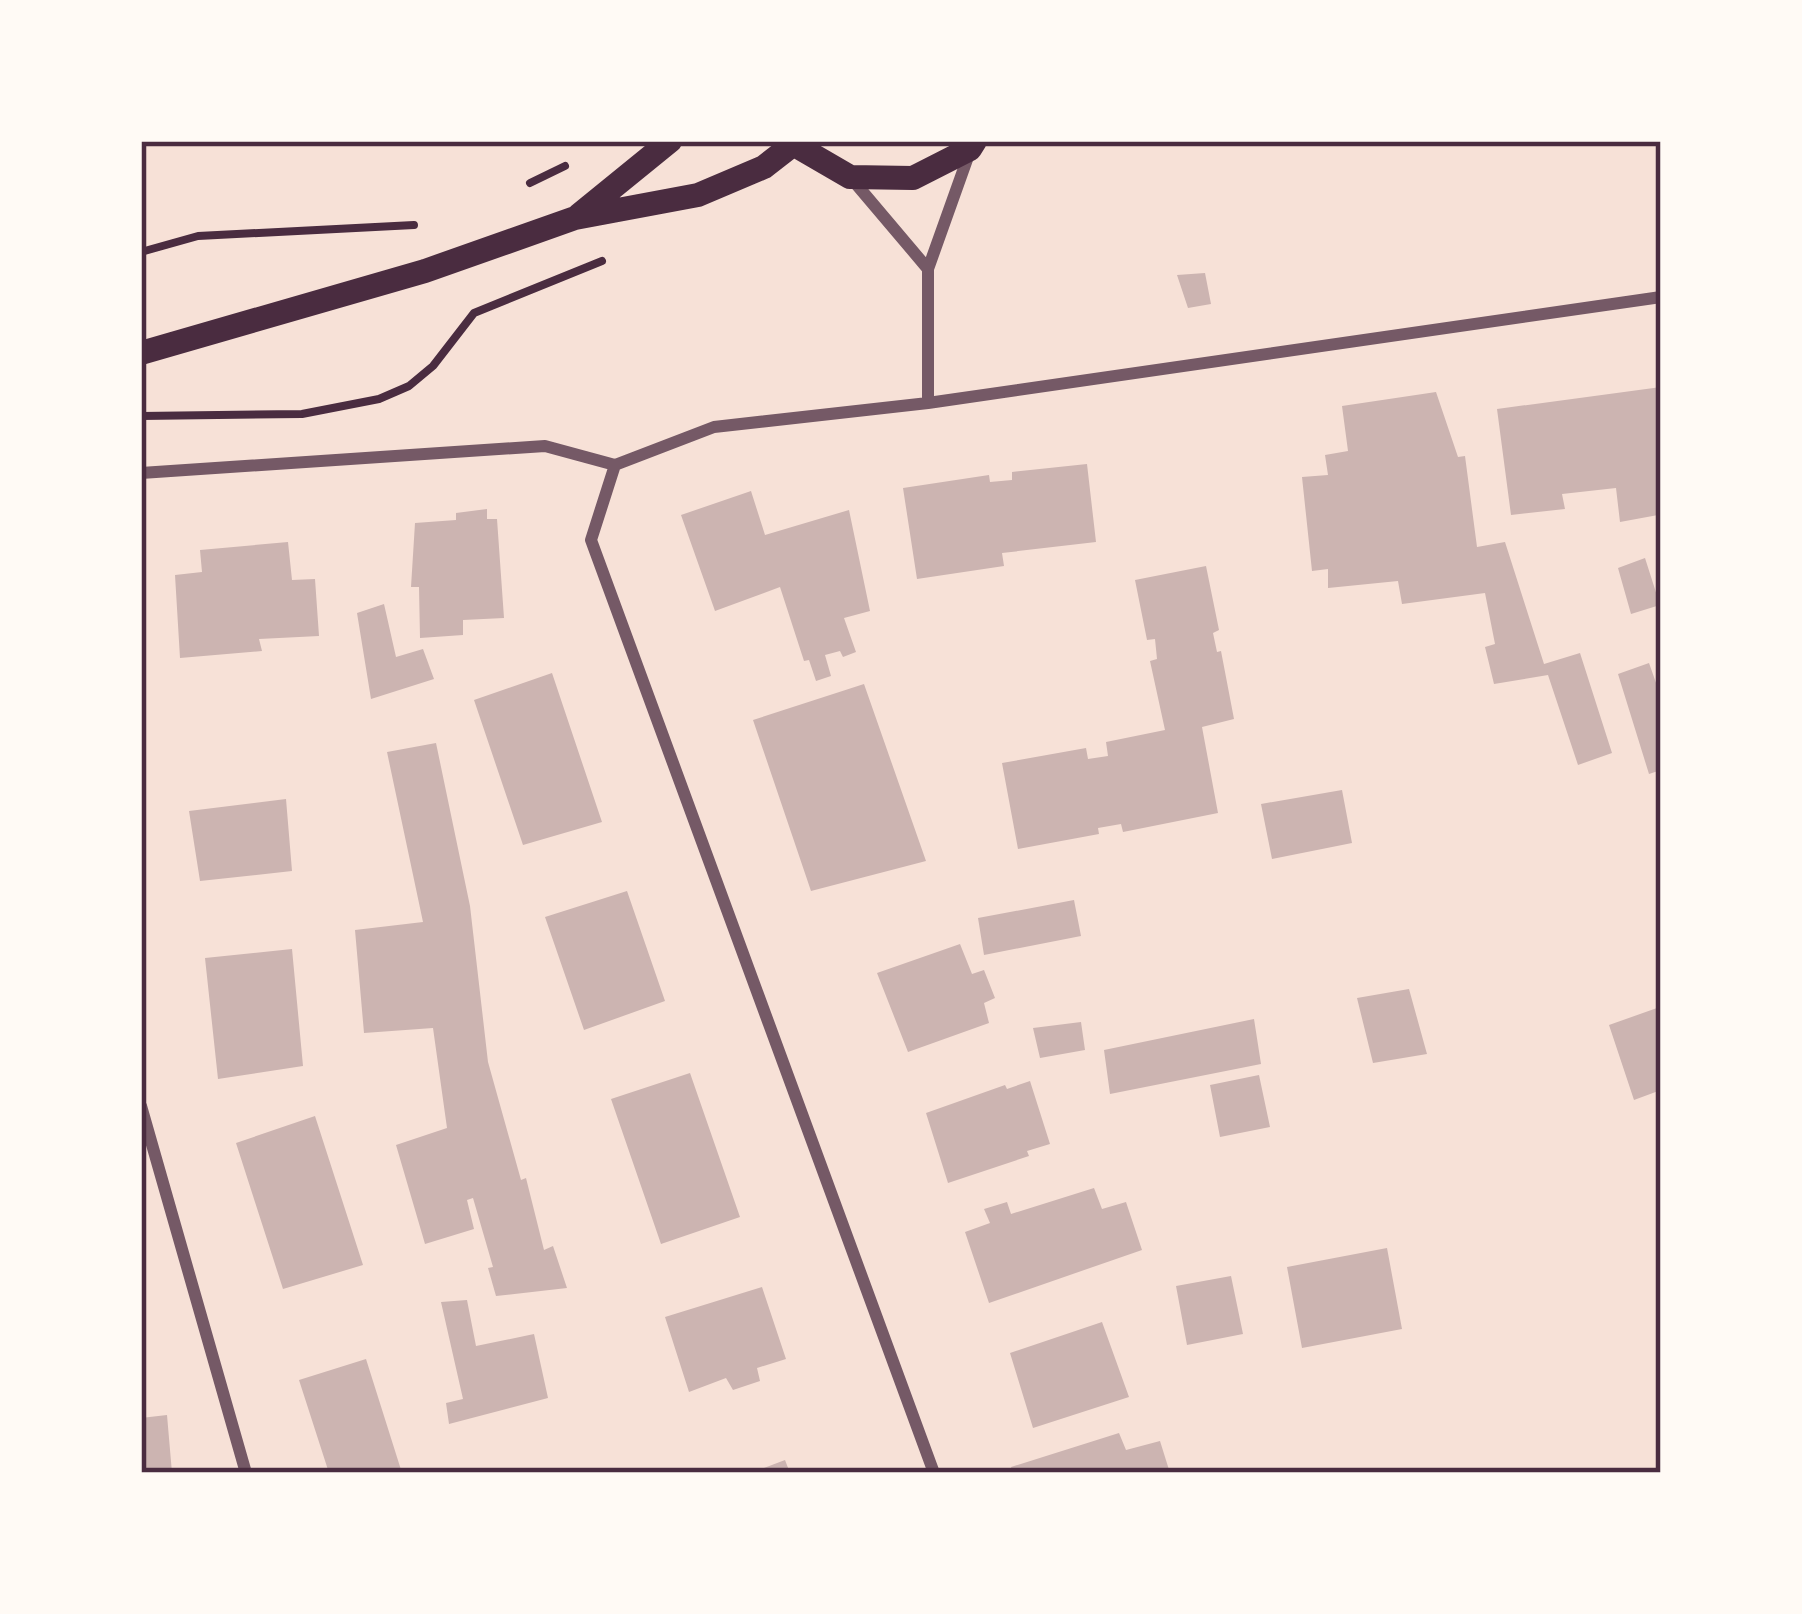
<svg xmlns="http://www.w3.org/2000/svg" width="1802" height="1614" viewBox="0 0 1802 1614" font-family="Ubuntu,sans-serif">
<rect width="100%" height="100%" fill="#f7e1d7"/>
<path fill="#ccb4b1" d="M1205,273l6,31 -23,4 -11,-33z
M1661,387l-3,128 -38,7 -4,-34 -54,6 3,15 -54,6 -14,-106z
M1436,392l22,65 7,-1 12,91 28,-5 39,122 36,-11 32,100 -34,12 -30,-90 -54,9 -9,-37 10,-3 -10,-51 -83,11 -4,-23 -70,7v-19l-16,2 -10,-94 26,-2 -3,-20 23,-4 -6,-45z
M1087,464l9,78 -94,11 2,13 -87,13 -14,-91 86,-13 1,7 22,-2v-8z
M751,491l14,44 84,-25 21,101 -26,7 12,34 -13,5 -3,-6 -15,4 6,21 -15,5 -7,-21 -5,1 -24,-74 -65,24 -34,-96z
M487,509v10h10l7,99 -41,2v15l-43,3 -1,-51h-8l4,-64 41,-3v-7z
M288,542l4,38 23,-1 4,57 -60,3 3,12 -82,7 -5,-83 27,-3 -2,-22z
M1645,558l15,47 -29,9 -13,-46z
M1206,566l13,64 -6,3 4,19 4,-1 13,68 -32,8 16,86 -95,19 -2,-8 -23,4 1,6 -81,15 -16,-86 84,-15 2,11 20,-3 -2,-14 59,-12 -15,-69 7,-2 -2,-20 -8,1 -12,-60z
M384,604l12,53 27,-8 11,30 -63,20 -14,-86z
M1649,663l12,34v73l-12,4 -31,-100z
M552,673l50,149 -79,23 -49,-145z
M864,684l62,177 -115,30 -58,-171z
M436,743l34,163 18,156 33,118 5,-2 18,72 9,-4 14,42 -71,8 -8,-28 5,-1 -20,-69 -6,2 7,29 -49,15 -29,-99 51,-17 -14,-100 -69,5 -9,-103 68,-8 -36,-170z
M1342,790l10,53 -80,16 -11,-55z
M286,799l6,72 -92,10 -11,-70z
M627,891l38,110 -81,29 -39,-113z
M1074,900l7,36 -97,19 -6,-37z
M960,944l12,30 12,-4 11,28 -11,5 5,20 -81,29 -31,-79z
M292,949l11,117 -85,13 -13,-121z
M1409,989l18,65 -54,9 -16,-65z
M1657,1008l4,12v70l-27,10 -25,-75z
M1254,1019l7,45 -151,30 -6,-44z
M1081,1022l4,28 -45,8 -7,-30z
M690,1073l50,144 -79,27 -50,-145z
M1259,1075l11,52 -50,10 -10,-52z
M1030,1081l20,63 -23,7 2,5 -81,27 -22,-70 79,-28 2,4z
M315,1116l48,149 -80,24 -47,-146z
M1094,1188l8,21 24,-7 16,48 -153,53 -24,-71 25,-9 -6,-14 23,-7 4,12z
M1387,1248l15,81 -100,19 -15,-81z
M1231,1276l12,58 -56,11 -11,-59z
M762,1287l24,72 -29,9 3,13 -27,9 -7,-12 -37,14 -24,-75z
M467,1300l9,46 58,-12 14,64 -99,26 -3,-21 17,-4 -22,-97z
M1102,1322l27,75 -96,31 -23,-75z
M366,1359l36,114h-73l-30,-93z
M167,1415l5,58h-31v-55z
M1119,1433l7,17 34,-9 10,32h-157l-2,-6z
M785,1460l5,13h-39z"/>
<g fill="none" stroke-linecap="round" stroke-linejoin="round">
<path stroke="#4a2c40" stroke-width="8" d="M530,183l35,-17
M141,252l57,-16 216,-11
M141,416l161,-2 77,-15 30,-13 24,-20 41,-53 128,-52"/>
<path stroke="#755966" stroke-width="12" d="M851,178l77,91
M928,403v-134l41,-115
M615,465l-24,75 343,933
M615,465l99,-38 214,-24 733,-106
M141,473l404,-27 70,19
M141,1106l105,367"/>
<path stroke="#4a2c40" stroke-width="24" d="M788,141l62,36 63,1 57,-29 5,-8
M579,215l91,-74
M141,353l284,-82 150,-53 123,-23 66,-28 27,-21"/>
</g>
<rect width="1802" height="1614" fill="none" stroke="#fffaf5" stroke-width="288"/>
<rect x="144" y="144" width="1514" height="1326" fill="none" stroke="#4a2c40" stroke-width="4.5"/>
</svg>
